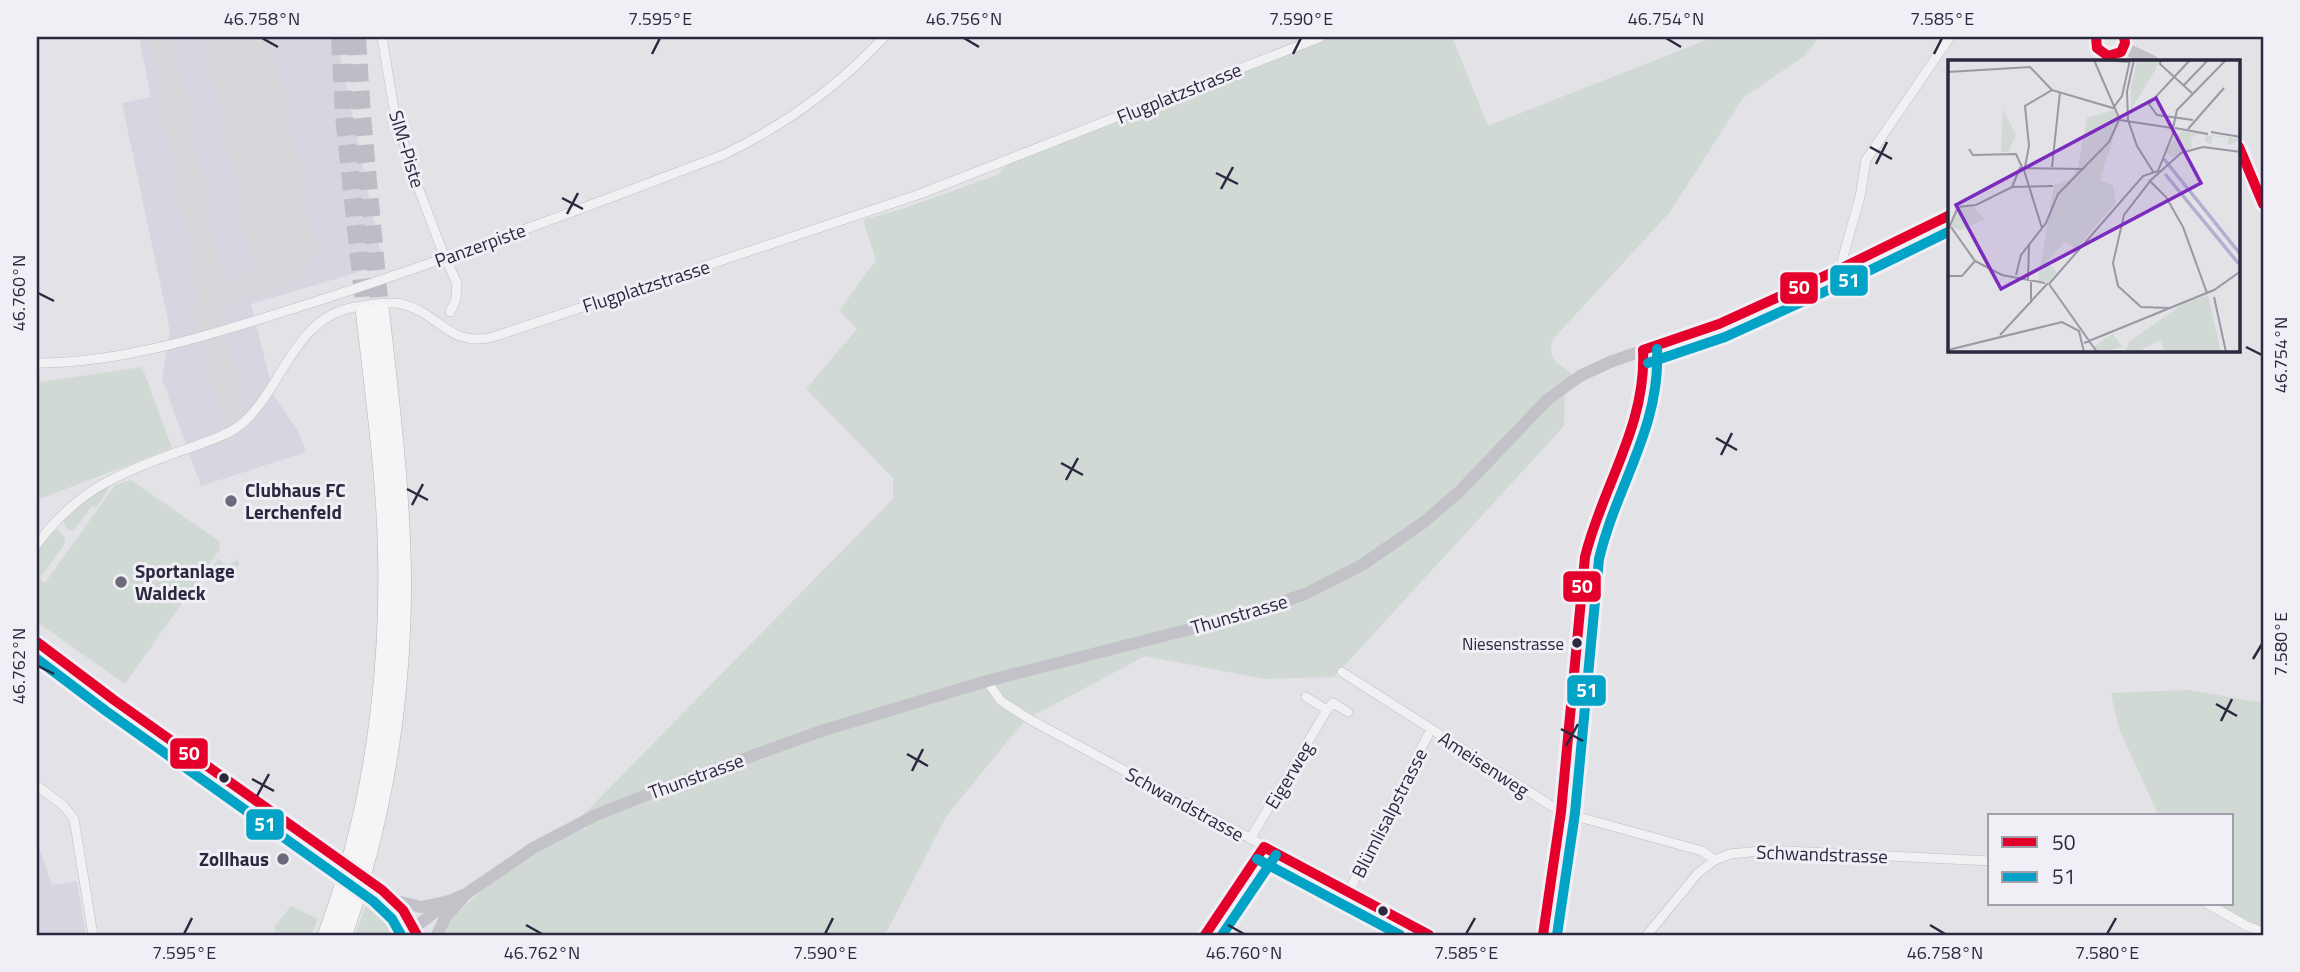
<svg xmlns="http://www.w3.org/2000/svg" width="2300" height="972" viewBox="0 0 2300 972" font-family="'Titillium Web',sans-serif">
<rect width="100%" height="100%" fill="#e2e2e7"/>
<path fill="#d7d5df" d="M139,37h197l47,228 -132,39 23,92 24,35 8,21 -105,34 -39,-107 8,-49 -48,-227 29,-6z
M38,844l14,41 25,-4 9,54h-49z"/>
<path fill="#d0d9d4" d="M1330,37h122l36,89 226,-89h105l-15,19 -61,42 -73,114 -117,127c-7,22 5,22 19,35l-7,10 -1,42 -230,251 -69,2 -120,-23 -120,64 -78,95 -62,120h-443c14,-34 109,-96 145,-107l-3,-14 309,-315v-21l-87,-89 51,-60 -18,-18 37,-51 -13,-40 42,-12 92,-33 28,-28z
M142,367l30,81 -135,52v-122l2,-1 2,5z
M131,480l88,61 1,8 -95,135 -88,-62v-70l19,-23 9,8 -1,8 -24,33 5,5 70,-98z
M112,484l-16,24 -4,-2 -18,24h-6l-5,-9 4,-4 33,-27z
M236,558l4,5 -14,19 -7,1 -13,-6 12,-18 9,7 9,-5z
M2188,690l75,13v229l-55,-28h24v-88h-73l-40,-87 -8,-36z
M368,899l21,13 15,23h-49z
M291,906l27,13 -7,16h-35l-1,-9z"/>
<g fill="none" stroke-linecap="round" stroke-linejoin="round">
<path stroke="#d6d6db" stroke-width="26" d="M161,37l51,261 -4,16 26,104
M212,298l75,-25 -5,-26"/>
<path stroke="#d6d6db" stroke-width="66" d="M238,37l44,210"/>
<path stroke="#bebdc6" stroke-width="18" stroke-dasharray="18 9" stroke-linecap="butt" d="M340,37l4,79 21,197
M357,37l5,79 18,195"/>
<g stroke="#bfbfc4" stroke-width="10">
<path id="street" d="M382,37l12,72 19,65 32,84 12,25 -1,16 -6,13
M1842,268l1,-11 17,-60 6,-37 84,-123
M37,363c89,0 183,-31 268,-58 141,-45 279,-97 418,-150 60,-29 116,-69 161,-118
M37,544c44,-58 84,-71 149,-95 19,-7 42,-13 58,-27 39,-36 51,-105 111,-115 14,-2 33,-6 47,-3 38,9 46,44 91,33l427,-143 401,-157
M1342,672l219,140 141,39 13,9
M987,681l14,20 28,18 400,216
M1306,697l21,13
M37,786l26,19 11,14 19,116
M1250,839l77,-129 6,-7 15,9
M1349,891l79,-156
M2208,904l39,22 16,6
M1205,935l59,-88
M1543,935l18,-123 24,-255 7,-29 42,-103c7,-24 11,-50 9,-75
M1647,935l51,-62 17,-13 15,-6 40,-4 220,11"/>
</g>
<g stroke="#b5b4bb" stroke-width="19">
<path id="highway" d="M327,935c45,-123 63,-254 60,-385 -2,-79 -13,-158 -22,-237
M343,935c40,-115 60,-237 59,-359 -1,-89 -12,-177 -22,-265"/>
</g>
<use href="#street" stroke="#f1f1f3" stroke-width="9"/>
<path stroke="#c3c2c9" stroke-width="12" d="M2096,37l1,11 11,8 13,-4 4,-9 -1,-6
M2124,48l28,13
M2239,147l24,57
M37,644l299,213
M393,899l13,15 11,21
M393,900l28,7 28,-6 17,-7 67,-46 63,-33 65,-26 160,-58 166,-50 254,-65 64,-22 57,-29 62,-43 36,-31 87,-91 33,-24 30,-14 109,-38 123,-56 108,-53
M414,928l26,-20
M437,935l8,-17 21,-24"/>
<use href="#highway" stroke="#f5f5f6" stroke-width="18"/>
<path stroke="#c3c2c9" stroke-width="12" d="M336,857l46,33"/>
<g stroke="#f0eff6" stroke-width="16">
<path id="bus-1" d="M2096,37l1,11 11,8 13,-4 4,-9 -1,-6
M2239,147l24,57
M1643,350l76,-26 123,-56 108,-53
M37,642l77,58 268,190 21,20 14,25
M1264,847l165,88
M1205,935l59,-88
M1543,935l18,-123 24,-255c17,-70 62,-132 58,-207"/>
</g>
<g stroke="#f0eff6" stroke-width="16">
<path id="bus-2" d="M1648,363l77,-26 123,-56 102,-50
M37,659l69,52 267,190 19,18 9,16
M1257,859l143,76
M1222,935l54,-80
M1557,935l18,-122 24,-254c17,-73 62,-132 58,-210"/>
</g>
<use href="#bus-1" stroke="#e4002b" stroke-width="10"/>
<use href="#bus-2" stroke="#02a3c7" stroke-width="10"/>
</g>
<path fill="none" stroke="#2c2840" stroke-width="2.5" d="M262,38l16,9M964,38l15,9M1666,38l15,9M652,54l8,-16M1293,54l8,-16M1934,54l8,-16M1870,147l22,12M1876,164l11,-22M1216,173l22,11M1221,189l12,-22M562,198l21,11M567,214l11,-21M38,293l16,8M2246,347l16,8M1716,438l21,12M1721,455l11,-22M1061,463l22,12M1066,480l12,-22M407,489l21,11M412,505l11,-21M2253,659l9,-15M38,666l16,8M2216,704l21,12M2221,721l11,-22M1561,729l22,12M1566,746l12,-22M907,754l21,12M912,771l11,-22M252,779l22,12M257,796l12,-22M526,925l16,9M1228,925l16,9M1930,925l15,9M184,934l8,-16M825,934l8,-16M1466,934l9,-16M2107,934l9,-16"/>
<g fill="#6c697a" stroke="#f0eff6" stroke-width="2.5">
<circle cx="231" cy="501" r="7"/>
<circle cx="121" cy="582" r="7"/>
<circle cx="283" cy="859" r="7"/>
</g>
<g fill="#2c2840" stroke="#f0eff6" stroke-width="2.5">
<circle cx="1577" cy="643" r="6"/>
<circle cx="224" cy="778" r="6"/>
<circle cx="1383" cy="911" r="6"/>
</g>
<g text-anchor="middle" stroke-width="6" stroke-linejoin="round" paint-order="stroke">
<g font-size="17" fill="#2c2840" stroke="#f0eff6" text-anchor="end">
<text x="1564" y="650">Niesenstrasse</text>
</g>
<g font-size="19" fill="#2c2840" stroke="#f0eff6">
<text transform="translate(1179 93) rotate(-22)" y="7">Flugplatzstrasse</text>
<text transform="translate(407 149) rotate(73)" y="7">SIM-Piste</text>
<text transform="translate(480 245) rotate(-20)" y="7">Panzerpiste</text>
<text transform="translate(646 286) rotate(-18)" y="7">Flugplatzstrasse</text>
<text transform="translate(1239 614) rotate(-16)" y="7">Thunstrasse</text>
<text transform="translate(1484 764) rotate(33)" y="7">Ameisenweg</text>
<text transform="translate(1289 775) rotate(-59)" y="7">Eigerweg</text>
<text transform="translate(696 776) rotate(-20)" y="7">Thunstrasse</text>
<text transform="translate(1185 804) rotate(29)" y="7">Schwandstrasse</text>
<text transform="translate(1389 813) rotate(-63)" y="7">Blümlisalpstrasse</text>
<text transform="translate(1822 854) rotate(2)" y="7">Schwandstrasse</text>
</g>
<g font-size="19" font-weight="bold" fill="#2c2840" stroke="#f0eff6" text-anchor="start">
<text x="245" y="497">Clubhaus FC<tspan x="245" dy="22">Lerchenfeld</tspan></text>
<text x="135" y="578">Sportanlage<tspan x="135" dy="22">Waldeck</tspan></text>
<text x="269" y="866" text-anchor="end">Zollhaus</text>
</g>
</g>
<g transform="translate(1948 60)">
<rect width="292" height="292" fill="#e2e2e7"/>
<path d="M189,0h24l-30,50v7v-31zM55,49l13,26 -8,17h-7zM166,50l5,10 -19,60 13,6 3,17 -40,46 -11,-8 -18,21 10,10 -8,9h-11l16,-96 17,-6 7,-12 9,-49zM233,71l26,4 2,1 2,-1 29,4 -12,7v-8l-15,-2 -2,8 -6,-2v-7l-9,-1 -5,5 1,9 -20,9 -7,-5zM26,147l11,13 -25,10 -9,-3 6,-19zM260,235l13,57h-56l-5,-12 -23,12h-12l5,-11 53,-37zM165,274l9,13 -24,5 -4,-6z" fill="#d0d9d4"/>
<path fill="none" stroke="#b1b0d1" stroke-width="3.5" d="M216,99l77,96M217,114l74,90"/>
<path fill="none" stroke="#9998a4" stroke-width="2" d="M146,0l26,60 52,8M152,0l30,2M186,0l-7,31 1,29 9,26 17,27M213,0l-1,4 33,30M242,0l-41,44 8,11 36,5M0,12l82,-5 22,23M236,25l24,-25M225,68l4,-18 49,-50M227,68l33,6M240,69l36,-41M263,72l30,5M21,89l4,6 43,-1 6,13M75,107l19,61M77,107l4,-21 -4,-40 27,-16 61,18 9,-12 8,-36M104,107l8,-75M201,120l17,17 17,30 24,66M64,127l8,-19 64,1M3,167l24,34M0,170l10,-23 18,-2 36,-18 41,-1M27,201l27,14 43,8M68,215l5,-20 25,-32 12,-29 51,-52 10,-22M0,216h14l13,-15M80,220l1,-35M83,220v23M101,224l94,-108 15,-5 16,-40M101,224l48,68M266,237l12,55M222,248l-29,-1 -23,-21 -5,-23 11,-48 27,-35 30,-27 22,-6 38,5M52,275l48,-52M136,283l130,-53 27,-19M0,290l114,-28 17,9 5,21"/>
<path fill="#7b2cbf" fill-opacity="0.15" stroke="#7b2cbf" stroke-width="3.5" d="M208,38l45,85 -200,106 -45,-84z"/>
<rect width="292" height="292" fill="none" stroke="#2c2840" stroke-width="3.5"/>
</g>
<g stroke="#f0eff6" stroke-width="2.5">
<rect x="1829" y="264" width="40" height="33" rx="7" fill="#02a3c7"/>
<rect x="1779" y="271" width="40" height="34" rx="7" fill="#e4002b"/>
<rect x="1562" y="570" width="40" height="33" rx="7" fill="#e4002b"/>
<rect x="1566" y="674" width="41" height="33" rx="7" fill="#02a3c7"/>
<rect x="169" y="737" width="40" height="33" rx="7" fill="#e4002b"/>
<rect x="245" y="808" width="40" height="33" rx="7" fill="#02a3c7"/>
</g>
<g font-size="19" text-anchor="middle" font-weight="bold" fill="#fff">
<text x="1849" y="287">51</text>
<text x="1799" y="294">50</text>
<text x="1582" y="593">50</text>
<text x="1587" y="697">51</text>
<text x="189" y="760">50</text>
<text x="265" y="831">51</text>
</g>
<rect width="2300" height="972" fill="none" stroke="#f0eff6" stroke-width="77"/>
<rect x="1988" y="814" width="245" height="91" fill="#f0eff6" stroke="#a29fad" stroke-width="2"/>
<rect x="2002" y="837" width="35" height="10" fill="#e4002b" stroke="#a29fad" stroke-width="2"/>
<text x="2052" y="850" font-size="21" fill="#2c2840">50</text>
<rect x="2002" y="872" width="35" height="10" fill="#02a3c7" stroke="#a29fad" stroke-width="2"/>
<text x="2052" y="884" font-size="21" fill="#2c2840">51</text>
<rect x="38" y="38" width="2224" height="896" fill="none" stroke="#2c2840" stroke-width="2.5"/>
<g font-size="18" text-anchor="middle" fill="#2c2840">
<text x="262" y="25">46.758°N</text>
<text x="660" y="25">7.595°E</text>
<text x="964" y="25">46.756°N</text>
<text x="1301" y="25">7.590°E</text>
<text x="1666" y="25">46.754°N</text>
<text x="1942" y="25">7.585°E</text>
<text transform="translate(19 293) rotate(-90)" y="6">46.760°N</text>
<text transform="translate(2281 355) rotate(-90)" y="6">46.754°N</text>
<text transform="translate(2281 644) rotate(-90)" y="6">7.580°E</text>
<text transform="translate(19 666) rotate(-90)" y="6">46.762°N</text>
<text x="184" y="959">7.595°E</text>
<text x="542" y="959">46.762°N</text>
<text x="825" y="959">7.590°E</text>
<text x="1244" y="959">46.760°N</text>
<text x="1466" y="959">7.585°E</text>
<text x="1945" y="959">46.758°N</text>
<text x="2107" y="959">7.580°E</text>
</g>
</svg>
